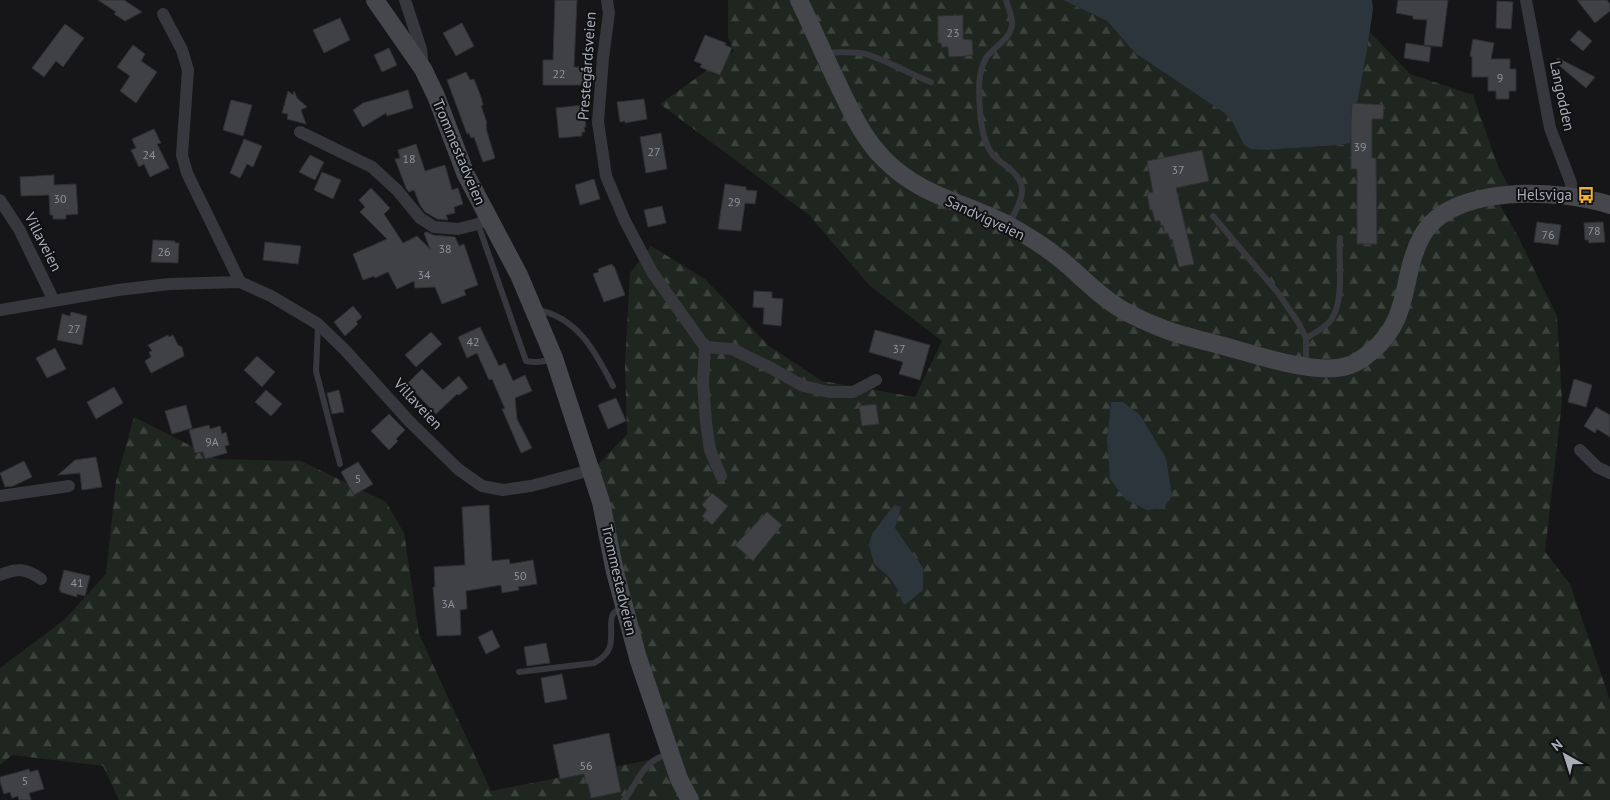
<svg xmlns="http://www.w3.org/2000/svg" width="1610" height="800" viewBox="0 0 1610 800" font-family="'PT Sans',sans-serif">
<defs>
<pattern id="forest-firs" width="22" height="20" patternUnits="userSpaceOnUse" patternTransform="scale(1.25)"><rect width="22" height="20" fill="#1e261f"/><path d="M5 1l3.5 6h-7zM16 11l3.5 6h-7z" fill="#3c433d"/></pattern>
</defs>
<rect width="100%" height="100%" fill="#161618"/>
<path fill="url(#forest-firs)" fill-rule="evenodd" d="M728,0h335l44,21 28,32 88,59 9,9 12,24 24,5 73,-5 9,-2 20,-111 40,42 63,21 25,71 10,19 -16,7 23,39 42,85 5,85 -17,151 25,32 40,116v100h-1491l-16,-34 -91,-11 -12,10v-97l64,-48 42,-46 10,-93 18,-64 83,42 84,2 85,41 18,31 15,101 72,157 173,-34 -72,-286 35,-37 -2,-69 5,-92 21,-27 54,33 64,67 53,35 93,16 27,-56 -73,-56 -60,-70 -149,-111 74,-53 -6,-14zM1111,402l43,38 5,6 -52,-7z"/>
<path fill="#2c353c" d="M1063,0h309l1,9 -6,41 -17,93 -9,2 -73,5 -17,-1 -7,-4 -12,-24 -9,-9 -88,-59 -28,-32z
M1111,402h12l17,13 26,43 6,38 -8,12 -17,2 -21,-10 -16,-21 -3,-40z
M894,505l7,2 -6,21 28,40v22l-17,14h-3l-5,-14 -9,-13 -15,-13 -5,-19 3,-11z"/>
<path fill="#404145" stroke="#303034" d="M98,0h26l18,12 -17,9 -11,-7 2,-2z
M555,0h22l-3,67h16l1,18h-48v-25h10z
M1398,0h50l-6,47 -18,-2 3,-25 -14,-1v-3l-17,-3z
M1577,0h30l3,4v7l-15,12z
M1497,1l16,1 -2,27 -15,-1z
M963,15v24l9,1 1,15h-5v1l-19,1 -1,-10h-6l-1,-4h-3v-27z
M340,18l10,22 -26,13 -11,-23z
M462,23l12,23 -18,10 -13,-23z
M65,24l19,14 -21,29 -7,-6 -12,16 -12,-9z
M1579,30l13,11 -9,10 -13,-11z
M705,35l21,8 -1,2 7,3 -12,27 -20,-8 2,-3 -8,-3z
M1473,39l21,4 -3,16h19v10h6v22h-7v8h-13v-8h-8v-14h-16v-20l-2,-1z
M1406,43l25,4 -2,15 -25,-4z
M133,45l12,9 -4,7 16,11 -21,31 -16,-12 10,-15 -13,-9z
M389,48l8,17 -15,7 -8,-17z
M1558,58l37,19 -9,11 -31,-26z
M466,72l4,8 4,-1 7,18 2,8 -2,1 6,17 -1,1 1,8 8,26 -12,4 -9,-25 -3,1 -2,-5 -2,1 -20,-54z
M408,90l5,18 -26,8 -1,-3 -23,14 -10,-17 10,-7z
M288,91l5,4 1,-4 3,7 10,9 -6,3 5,14 -19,-5 1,-5 -6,-1z
M644,99l3,20 -22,4v-2l-5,1 -3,-20z
M231,100l21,5 -9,31 -20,-6z
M1352,103l32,2 -1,14h-11v39h4l1,86h-20v-75h-6v-49z
M583,105l3,22h-2l1,5h-3v4l-23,2 -3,-30z
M154,129l7,14 -4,1 12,24 -19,9 -6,-13 -5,3 -8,-17 5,-2 -4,-9z
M661,133l6,36 -21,4 -6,-36z
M244,139l18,7 -9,21 -6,-3 -7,14 -10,-5z
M416,144l9,27 20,-6 7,25 6,-2 5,16 -9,3 1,6 -9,2 2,5 -11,-1 -12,-7 -5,-7 -6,-15 -5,2 -3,-4 -11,-29 5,-1 -2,-8z
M1202,150l7,31 -33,7 18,76 -15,3 -7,-28 -2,1 -2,-7 -3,1 -2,-9 -2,1 -1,-5h-5l-3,-11h-2l-3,-16 6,-2 -6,-31z
M310,155l14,7 -9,18 -16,-8z
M322,172l19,8 -8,19 -19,-9z
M54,175v10l22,-1 2,30 -12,1v4h-13v-4h-3l-1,-20 -28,1 -1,-19z
M594,179l6,20 -20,6 -5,-20z
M725,184l21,3v3l11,1 -2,13 -10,-1 -4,28 -23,-2z
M371,188l19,20 -6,6 19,29 14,-7 13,13 -6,-16 3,-1 6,3 22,2 4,9 5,-2 14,41 -14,5 2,5 -24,9 -7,-17 -20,1 -1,-7 -17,8 -9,-17 -13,6 -1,-2 -11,4 -10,-26 34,-15 -27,-27 5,-5 -6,-7z
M662,206l4,17 -18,4 -4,-17z
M1537,222l24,3 -3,20 -24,-3z
M1603,222l2,20 -16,1 -1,-3h-3l-1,-17z
M153,240l22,1v2h4l-1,20 -27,-1z
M265,242l36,4 -3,18 -35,-4z
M612,264l1,3 1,-1 11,29 -21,7 -11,-28 6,-2 -1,-3z
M754,291l18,1v6l11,1 -2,27 -18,-2 1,-16 -11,-1z
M353,306l9,11 -6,5 2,2 -13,12 -11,-14z
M71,312l16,4 -5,29 -25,-5 5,-26 8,2z
M480,327l19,39 6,-3 8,18 12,-6 7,16 -17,7 2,21 15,29 -11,5 -19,-44h3l-13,-30 -3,1 -12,-27 -10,5 -9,-21z
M875,330l55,15 -10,35 -21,-6 4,-12 -34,-10z
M431,332l11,12 -26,23 -11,-12z
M168,335l1,2 4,-2 5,10 4,2 2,9 -33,17 -6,-12 6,-4 -2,-5 3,-1 -4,-6z
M55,348l11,21 -19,9 -11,-20z
M257,356l18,16 -13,15 -18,-17z
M422,369l21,21 16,-14 9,12 -9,7 -2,-1 -21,20 -29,-30z
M1574,379l18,6 -6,22 -18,-5z
M114,387l9,16 -27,16 -9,-17z
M266,390l16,14 -11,12 -16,-14z
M339,390l5,22 -12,2 -5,-21z
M616,398l10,23 -18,8 -10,-24z
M876,404l3,20 -17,2 -3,-20z
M186,405l6,23 -20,6 -7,-23z
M1596,407l14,8v22l-13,-8 -2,4 -11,-7z
M389,414l16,16 -9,9 2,2 -9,9 -18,-19z
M209,425l1,4 10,-3 2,8 4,-2 3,13 -4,1 2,7 -22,6 -2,-7 -8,1 -6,-23z
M96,457l6,30 -20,3 -2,-17 -22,2 17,-15z
M24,461l8,16 -19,9 -8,1 -5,-14z
M358,462l15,22 -19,11 -13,-23z
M712,493l16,13 -16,19 -10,-9 5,-6 -5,-5z
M489,505l3,56 17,-2 1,5 23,-4 4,24 -19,3 1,3 -17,3 -1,-8 -35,6 1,18 -7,1 1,25 -24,1 -4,-49h2l-1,-20 31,-2 -3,-58z
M767,512l15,13 -29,36 -18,-16z
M64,570l26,6 -5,20 -8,-2v3l-17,-5 1,-2h-2z
M492,630l8,17 -14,7 -8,-17z
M546,643l4,20 -23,3 -3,-19z
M562,674l5,25 -22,4 -4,-25z
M609,733l12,59 -30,6 -3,-14h-2l-2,-10 -24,5 -7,-34z
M29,769l1,3 8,-2 6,19 -15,4 2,7h-12l-1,-4 -6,2 -2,-6 -6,2 -4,-12v-5z"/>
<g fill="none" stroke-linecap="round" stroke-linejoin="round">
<path stroke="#37383d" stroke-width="6" d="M1006,0c2,7 6,15 6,22 1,16 -18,24 -26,36 -9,16 -7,35 -6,53 1,13 4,33 13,44 8,9 29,19 29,34 1,12 -9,24 -12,36
M824,53c12,-1 25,-1 37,0 24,5 46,21 70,29
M1213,216l65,77 20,29 8,16v27
M478,224l48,137c10,2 18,1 27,-3
M537,310c41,7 59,43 76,76
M318,325l-2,46 24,93
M1306,338c9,-5 19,-10 25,-18 14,-20 7,-58 9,-82
M519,672l75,-9c17,-9 18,-18 17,-37 0,-4 0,-8 2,-12 2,-3 6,-5 10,-7
M624,800c15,-19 19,-40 45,-46"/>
<path stroke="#37383d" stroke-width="12" d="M405,0l16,49 2,20
M607,0l2,13 -6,45 -5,64 8,54 19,45 27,51 53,75 27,2 39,19 32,18 26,6h24l23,-12
M1526,0l24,128 21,55v13
M163,14l19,36 6,20 -6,85 5,18 53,109
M300,132l72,35 25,23 23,28 14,9 24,2 20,-5 10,-6
M0,200l19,29 35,72
M0,310l118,-20 51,-6 71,-2 31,14 47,28 27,26 64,71 49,48 24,17 21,4 28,-4 60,-16
M705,347l-2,36 3,39 4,28 11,26
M1580,450l17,17 13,6
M0,496l69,-10
M0,575c17,-7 26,-7 41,4"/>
<path stroke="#45474d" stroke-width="18" d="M375,0l48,69 13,27 30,79 53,100 35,83 47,144 14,70 23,86 41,121 11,21
M799,0c13,27 25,55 38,82 13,27 25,55 47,77 37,38 81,43 126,67 16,9 34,20 49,32 18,14 34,32 53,45 15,11 34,19 52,26 18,7 38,11 56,16 34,9 97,32 130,20 9,-3 16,-9 22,-14 40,-33 28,-75 50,-115 29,-53 139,-47 188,-31"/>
</g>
<defs>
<g id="bus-bare" transform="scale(1.35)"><path d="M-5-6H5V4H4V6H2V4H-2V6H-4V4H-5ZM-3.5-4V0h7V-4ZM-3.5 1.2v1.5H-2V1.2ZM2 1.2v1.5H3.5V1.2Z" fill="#f2b134" stroke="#111113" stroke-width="2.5" paint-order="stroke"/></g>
</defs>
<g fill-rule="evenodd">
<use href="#bus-bare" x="1586" y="195"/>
</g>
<g text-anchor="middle" stroke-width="4" stroke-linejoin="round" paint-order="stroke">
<g font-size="12" fill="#8e929b">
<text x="953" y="37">23</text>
<text x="559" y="78">22</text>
<text x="1500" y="82">9</text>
<text x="1360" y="151">39</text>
<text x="654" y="156">27</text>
<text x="149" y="159">24</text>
<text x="409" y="163">18</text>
<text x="1178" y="174">37</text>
<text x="60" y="203">30</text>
<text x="734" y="206">29</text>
<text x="1594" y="235">78</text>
<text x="1548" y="239">76</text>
<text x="445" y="253">38</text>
<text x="164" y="256">26</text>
<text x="424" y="279">34</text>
<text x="74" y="333">27</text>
<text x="473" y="346">42</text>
<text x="899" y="353">37</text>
<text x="212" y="446">9A</text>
<text x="358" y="483">5</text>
<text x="520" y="580">50</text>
<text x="77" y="587">41</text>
<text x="448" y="608">3A</text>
<text x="586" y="770">56</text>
<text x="25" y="785">5</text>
</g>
<g font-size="15" fill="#a8adb8" stroke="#111113">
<text transform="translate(587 66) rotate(-86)" y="5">Prestegårdsveien</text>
<text transform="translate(1562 96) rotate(78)" y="5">Langodden</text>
<text transform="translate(459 152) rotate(67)" y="5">Trommestadveien</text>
<text transform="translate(985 218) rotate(25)" y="5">Sandvigveien</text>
<text transform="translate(43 242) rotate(63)" y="5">Villaveien</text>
<text transform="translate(418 404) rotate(47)" y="5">Villaveien</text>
<text transform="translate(619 580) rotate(77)" y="5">Trommestadveien</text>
</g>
<g font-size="15" fill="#a8adb8" stroke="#111113" text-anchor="end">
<text x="1572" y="200">Helsviga</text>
</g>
</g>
<g transform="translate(1565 755) rotate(321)" stroke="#111113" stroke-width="4" paint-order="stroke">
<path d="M0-4L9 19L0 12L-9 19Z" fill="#a8adb8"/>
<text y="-8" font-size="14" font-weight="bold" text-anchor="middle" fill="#a8adb8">N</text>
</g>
</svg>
